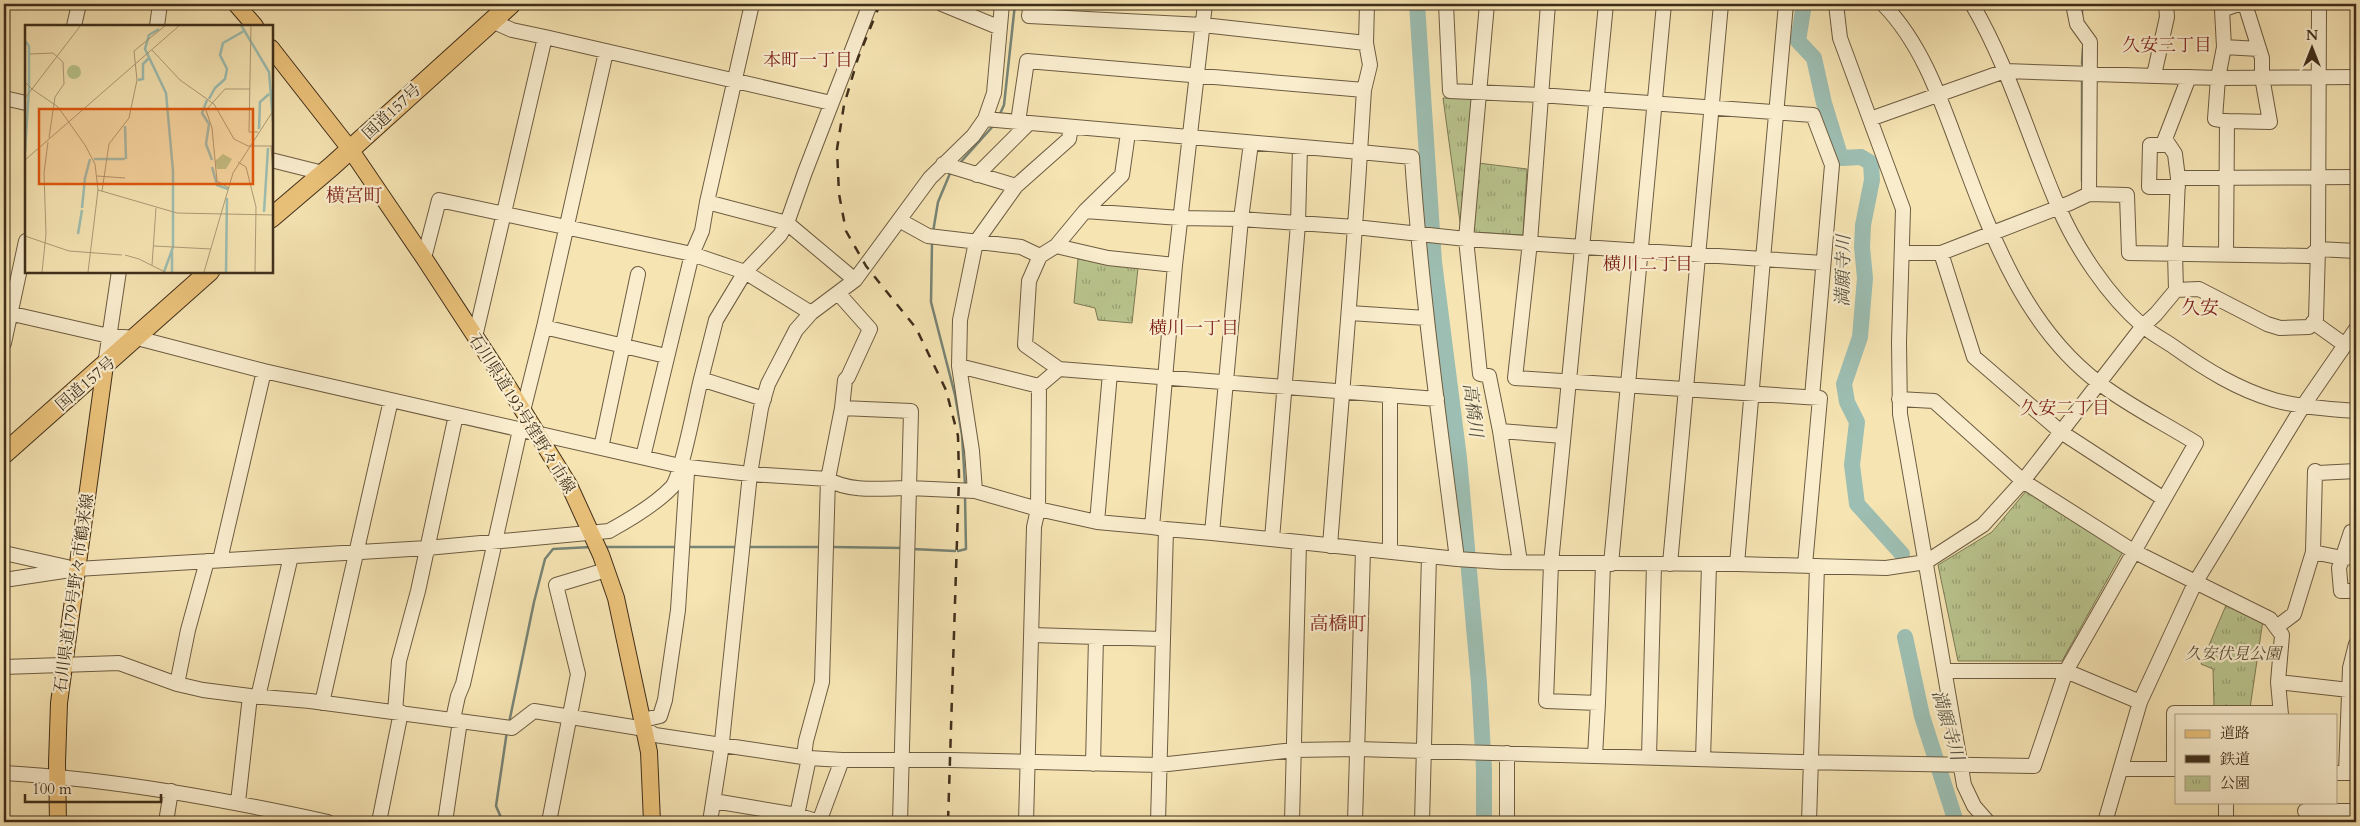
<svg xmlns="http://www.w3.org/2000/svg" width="2360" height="826" viewBox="0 0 2360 826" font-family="Cardo,'Noto Serif JP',serif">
<defs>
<pattern id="park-tufts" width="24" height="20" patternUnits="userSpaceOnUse" patternTransform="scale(1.25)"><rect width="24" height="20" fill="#bac58e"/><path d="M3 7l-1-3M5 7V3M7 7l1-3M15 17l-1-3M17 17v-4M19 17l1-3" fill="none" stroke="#99a073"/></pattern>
</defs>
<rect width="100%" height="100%" fill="#f6e4b3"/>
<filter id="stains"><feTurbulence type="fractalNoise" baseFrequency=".004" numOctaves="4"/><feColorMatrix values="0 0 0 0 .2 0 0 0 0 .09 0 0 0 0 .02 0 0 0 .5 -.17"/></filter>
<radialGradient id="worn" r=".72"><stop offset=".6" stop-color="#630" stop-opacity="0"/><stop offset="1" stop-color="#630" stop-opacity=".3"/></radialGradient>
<path fill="url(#park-tufts)" stroke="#7c7a54" d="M1443,98h29l-11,131z
M1478,163l49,6 -4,66 -51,-3z
M1078,259l60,9 -6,55 -34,-3 -3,-12 -21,-5z
M2027,490l98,58 -63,113h-104l-20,-96 54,-33z
M2227,603l36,17 -13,88 -36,-2 -1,-37 -12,-5z"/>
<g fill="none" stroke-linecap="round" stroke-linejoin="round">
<path stroke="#778476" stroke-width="2.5" d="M2082,16v-12
M2082,64l1,-16
M999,116l5,-11 11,-101
M959,164l35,-39
M2082,181v-102
M933,232l5,-30 13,-31
M932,242l-1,60 24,93 7,40 3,50
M604,547h75
M687,547h52
M747,547h74
M832,547l72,1
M912,549l43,2
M958,551l8,-2 -1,-53
M509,723l25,-121 11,-43 8,-10 38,-2
M503,822l-7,-16 11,-75"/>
<path stroke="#9dbeb2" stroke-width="16" d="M1417,4l17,258 25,196 20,225 5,86v53
M1804,4l-6,37 16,17 10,45 16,52 2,3 19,-1 10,6 1,17 -9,45 -1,22 3,31 -5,59 -16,47 3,18 10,20 -5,43 5,39 45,50
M1905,637l17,79 34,106"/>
<g stroke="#6d5c41" stroke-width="16">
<path id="minor" d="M752,4l-45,198 80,21 68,57
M942,4l56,23
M1031,4l-2,12 174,9 163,18
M1367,4l-1,39 4,22 -6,25 -4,62 52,5c9,134 28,268 45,402
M1446,4l4,87 90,4 273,20 19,50 -20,232
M1487,4l-21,235 14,135 9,2 11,55 20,131
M1548,4l-18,238 -15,136 305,20 -15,167
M1786,4l-23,255 60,4
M1836,4l4,34 63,171 -4,133 1,72 64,371 10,21 14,16
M1883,4c41,42 59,100 79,153 31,83 64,171 137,226 30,23 65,40 97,60l-32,56
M1972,4c37,63 57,135 86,202 18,42 50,90 85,120 9,8 21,14 31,21 31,22 63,42 100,53 26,7 55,9 82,11
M2073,4l4,20 13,18 -1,152
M2319,4l-1,245 38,2
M492,21l20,9 33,7
M74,26l5,-22
M157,26l3,-22
M2224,47l35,2
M2154,75l13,-58 -1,-13
M4,98l22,5
M985,119l375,33c-8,131 -20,262 -30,394
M1870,119l135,-48 213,7 138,-1
M2227,121l43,1 -8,-45v-19l-17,-54
M1018,122l9,-61 337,29
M1251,143l-10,76 114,8 111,12 297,20 -26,305 149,4 40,-6 57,-37 40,-44 110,70 137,68 12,16 -4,47 3,33
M2169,145h-19l-1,42h29
M271,160l52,13
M943,164l73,22
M977,175l52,-52
M2178,178l-3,-24 -10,-15 24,-62
M1085,211l37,-36 6,-42
M899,220l29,16 93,11 19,9
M1056,246l52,12 67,7
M2226,254l1,-133 -12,-2 3,-41 6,-31 -2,-37 17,-6
M424,258l15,-58 253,54 53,18 66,41
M2176,290l-1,-37 3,-75 178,-1
M4,312l105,24 28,2 127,33 416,95 70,8 78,5c21,14 57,9 81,9l-9,334
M1350,313l76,5
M2313,322l32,23
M544,327l122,29
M475,337l70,-300 286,66
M4,343l22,-102
M105,365l14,-94
M959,366l1,-46 16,-78 40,-56 53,-47 2,-12
M1059,369l378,30
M701,379l15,-59 29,-48 35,-37 7,-12 18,-51 65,-168
M1039,386l-1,123 59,13 55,5
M1390,395v157
M1899,399l35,2 89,80 120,-155 13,-12 20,-24 23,-1 68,35 13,4 29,-1 7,-8 2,-70 -8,7 -181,-3 -2,-58 -38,-1 -19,9 -129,50
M842,408l69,3 -2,77 66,3 -3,-40 -13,-85 80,20 20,-17 -34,-24 4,-64 11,-25 16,-10 29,-35 95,7 61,1 -29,314 -46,-4
M523,411l21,-84 62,-275
M1500,431l63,5
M601,448l37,-174
M643,457l49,-203 10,-23 5,-29
M975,491l63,18 -4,18 -8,295
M1097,522l13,-149
M2356,532h-5l-12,36 2,23h15
M1212,533l87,9
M1272,539l26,-315 2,-77
M2313,552l29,6 14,-1
M4,553l63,14
M220,560l44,-189
M1611,564l53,-560
M1670,564l51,-560
M4,580l73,-11 350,-21 182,-17c20,-11 47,-27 63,-44 10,-12 24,-89 29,-108l63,20
M2278,626l16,-12 19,-62 2,-81 3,2 38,-2
M1032,635l130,4
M4,667l115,-4 58,21 26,6 47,6 -12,106
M1946,671h120l74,31
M2278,682l71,8
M177,684l11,-54 19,-69
M250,696l60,5 202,27 22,-17 111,18 10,6 154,23 33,2h109l208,5 135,-15 63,-1 442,13 235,4 32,-95 98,-172 -103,-67 -87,-75 -33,-104h-38
M258,697l33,-141
M322,703l69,-303
M1598,703l5,-139
M395,712l4,-51 19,-70 38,-176
M453,719l5,-23 5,-12 57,-254
M643,720l17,-4 5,-16 13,-90 9,-137 -7,-7
M804,756l2,-15 16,-59 6,-203 14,-71 3,-28 3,-3 22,-48 -32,-36
M1595,756l3,-53 -52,-2 5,-138 55,-559
M1649,757l5,-193
M1703,759l6,-194
M1093,764l3,-127
M2122,769h54
M2174,769v-56h107
M4,773c110,6 217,26 324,49
M2336,773h20
M2346,773l4,-105 6,-24
M714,801l83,14 22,7 23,-62
M2226,802v20
M2305,811h51
M166,822l5,-31
M379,822l22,-110
M445,822l15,-101
M549,822l29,-148 -22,-89 50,-15
M710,822l11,-71 29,-277 11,-66 7,-24 28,-54 15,-17 44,-33 75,-102 43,-42 12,-17 9,-26 8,-89
M798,822l-1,-7 12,-57
M1158,822l8,-293 -14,-2 23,-262 30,-261
M1292,822l7,-280 158,17 45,3 235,2
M1355,822l8,-272
M1422,822l7,-266
M1507,822v-69
M1809,822l8,-256
M2105,822l35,-120 55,-119 108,-177 53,-77"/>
</g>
<g stroke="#3f2e1b" stroke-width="18">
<path id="major" d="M236,4l19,22
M271,48l79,101 74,109 85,130 60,97 32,70 15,43 33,154 3,70
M58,822l-1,-59 2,-60 46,-338"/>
</g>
<g stroke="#3f2e1b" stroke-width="21">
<path id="highway" d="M271,218l61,-52 179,-162
M4,454l206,-183"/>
</g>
<use href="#minor" stroke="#f9edce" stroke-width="14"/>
<use href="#major" stroke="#ebc27a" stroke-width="16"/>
<use href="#highway" stroke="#ebc27a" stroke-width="19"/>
<path stroke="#3f2e1b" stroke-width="2.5" stroke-dasharray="9 9" stroke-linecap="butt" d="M880,4l-22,54 -14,47 -7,44 2,45 7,37 20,35 50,62 30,62 12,46 1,41 -11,345"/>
</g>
<g text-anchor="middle" stroke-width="4.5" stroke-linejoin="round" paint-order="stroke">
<g font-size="16" fill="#3f2e1b" stroke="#f9edce">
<text transform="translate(391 111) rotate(-43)" y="6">国道157号</text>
<text transform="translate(85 383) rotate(-41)" y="6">国道157号</text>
<text transform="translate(523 413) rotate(58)" y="6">石川県道193号窪野々市線</text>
<text transform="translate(73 593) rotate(-82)" y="6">石川県道179号野々市鶴来線</text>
</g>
<g font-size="16" font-style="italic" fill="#584c32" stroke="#f9edce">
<text x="2233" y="659">久安伏見公園</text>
</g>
<g font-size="18" fill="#7a1f14" stroke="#f9edce">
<text x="2167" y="51">久安三丁目</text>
<text x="808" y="66">本町一丁目</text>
<text x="1648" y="270">横川二丁目</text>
<text x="1194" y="334">横川一丁目</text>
<text x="2065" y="414">久安二丁目</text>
</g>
<g font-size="18" font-style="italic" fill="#565241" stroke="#f9edce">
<text transform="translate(1843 271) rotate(-89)" y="6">満願寺川</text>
<text transform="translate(1473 410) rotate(83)" y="6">高橋川</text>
<text transform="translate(1948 725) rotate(74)" y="6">満願寺川</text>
</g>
<g font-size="19" fill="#7a1f14" stroke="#f9edce">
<text x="354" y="202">横宮町</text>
<text x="2200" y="314">久安</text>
<text x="1338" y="630">高橋町</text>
</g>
</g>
<g transform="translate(25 25)">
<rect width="248" height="248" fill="#f6e4b3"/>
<path d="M198,129l9,5 -6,10h-9l-2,-8z" fill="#bac58e"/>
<path d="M42 47a7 7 0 1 1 14 0a7 7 0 1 1-14 0Z" fill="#bac58e"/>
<path fill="none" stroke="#9dbeb2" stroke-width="2.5" d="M216,0l28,47 4,50M134,4l-10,6 -4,14 21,44 7,78v76l-9,25M0,16l4,5v43l-4,63M113,55l5,-1v-15l6,-6M184,74l6,-11 10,-9 2,-10 -7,-14 3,-12 21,-12M182,75l-5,13 7,11 -3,20 6,16M100,101l1,33M234,104l1,-27 9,-8M69,134h31M187,142l5,18 11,4M57,183l3,-30 5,-19M239,187l4,-64M53,209l4,-24M147,226v21M201,247l1,-74"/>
<path fill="none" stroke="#ad9b76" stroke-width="1" d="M56,0l-49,64 26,18 27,38 10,19 3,26 79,23 96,2M226,0l-2,107h9M127,25l28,30 34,24 20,35 14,7h25M5,29l23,-1 10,9 1,22 -9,13 -6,41M0,57l7,7 -7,9M246,121l2,26M0,135l155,-135M213,137l8,5 10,40 -1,65M72,151l28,2M204,163l-12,-7 -5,-53 -6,-18 19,-21h25M77,166l7,-47 20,-26 8,-38 -3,-29 32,-26M0,211l44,15 53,4M129,221l57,3M100,230l14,4 26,13M127,240l4,-57M17,247l4,-38 -2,-61 4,-31M63,247l10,-82M179,247l29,-99 40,-62"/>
<path fill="#e0570d" fill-opacity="0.15" stroke="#e0570d" stroke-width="2.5" d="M14,84h214v75h-214z"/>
<rect width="248" height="248" fill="none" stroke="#3f2e1b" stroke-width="2.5"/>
</g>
<rect width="2360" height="826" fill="none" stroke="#f6e4b3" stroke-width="20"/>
<rect x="5" y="5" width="2350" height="816" fill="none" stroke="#3f2e1b" stroke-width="2.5"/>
<rect x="10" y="10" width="2340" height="806" fill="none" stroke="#3f2e1b"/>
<rect x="2175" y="714" width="162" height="90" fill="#f9edce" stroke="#afa186"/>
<rect x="2185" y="730" width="25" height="8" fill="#ebc27a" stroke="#afa186"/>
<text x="2220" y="738" font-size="15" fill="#3f2e1b">道路</text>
<rect x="2185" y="755" width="25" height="8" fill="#3f2e1b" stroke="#afa186"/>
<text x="2220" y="764" font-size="15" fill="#3f2e1b">鉄道</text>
<rect x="2185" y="776" width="25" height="15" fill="url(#park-tufts)" stroke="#afa186"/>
<text x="2220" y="788" font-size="15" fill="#3f2e1b">公園</text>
<g transform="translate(2312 48)" stroke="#f9edce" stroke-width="4" paint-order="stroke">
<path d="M0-4L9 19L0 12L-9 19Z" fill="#3f2e1b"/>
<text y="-8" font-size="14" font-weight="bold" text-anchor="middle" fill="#3f2e1b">N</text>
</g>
<path d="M25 794v8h136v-8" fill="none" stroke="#3f2e1b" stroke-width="2.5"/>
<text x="32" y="794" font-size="15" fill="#3f2e1b" stroke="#f9edce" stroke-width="4" paint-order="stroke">100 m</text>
<rect width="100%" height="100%" filter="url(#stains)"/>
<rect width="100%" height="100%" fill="url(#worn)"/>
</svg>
